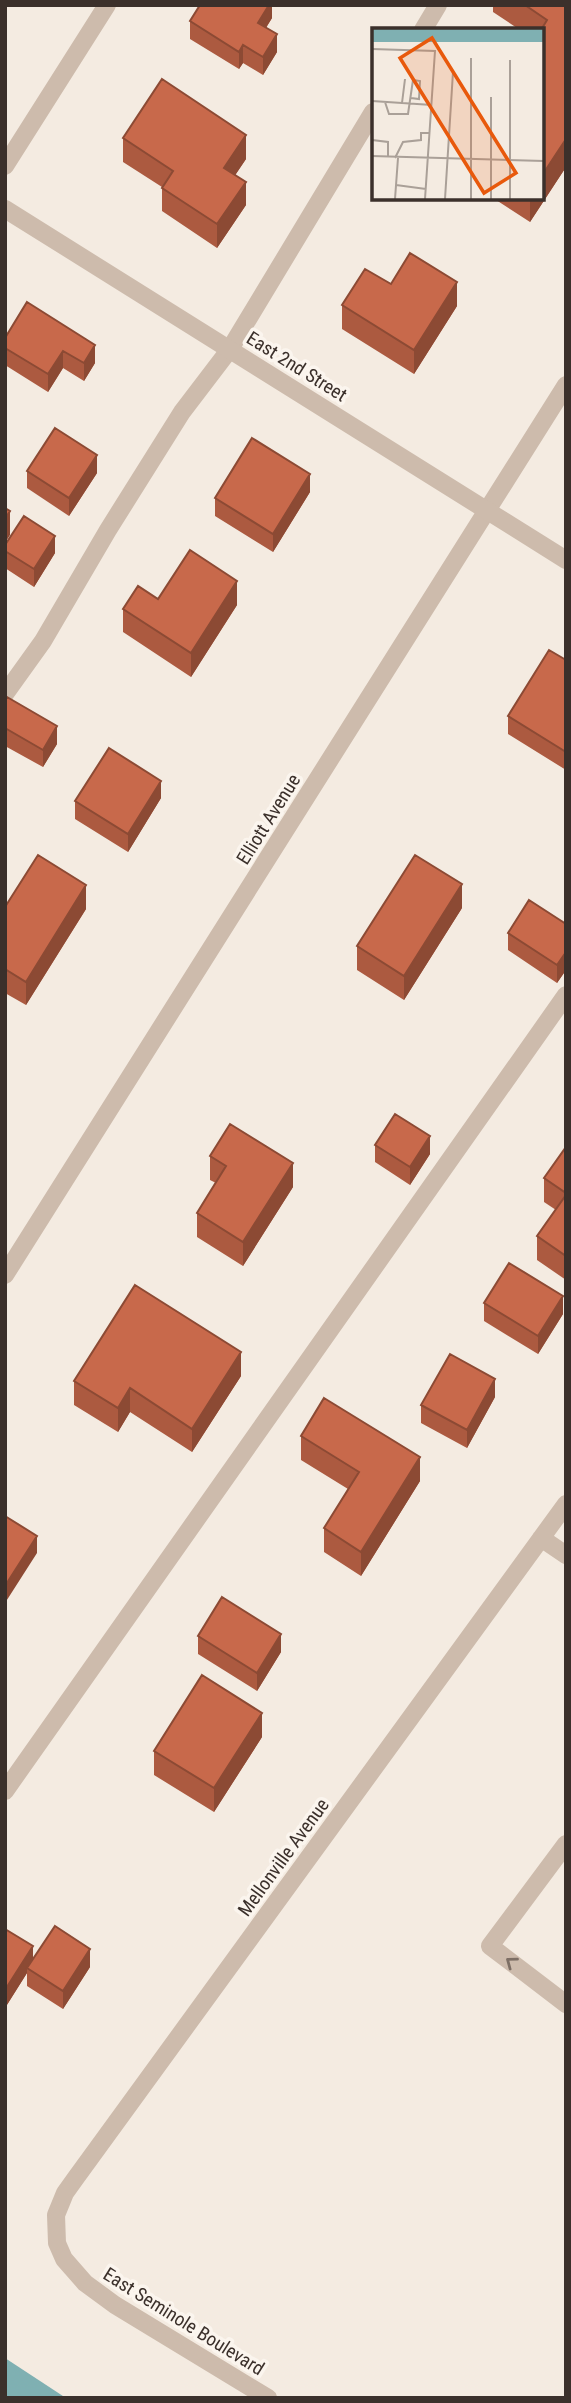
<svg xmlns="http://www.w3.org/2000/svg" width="571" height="2403" viewBox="0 0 571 2403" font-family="'Roboto Condensed',sans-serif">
<rect width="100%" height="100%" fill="#f4ebe1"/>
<path fill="#7fb0b2" d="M5,2358l61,40h-61z"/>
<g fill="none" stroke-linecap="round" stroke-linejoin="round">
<path stroke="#cdbbac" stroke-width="18" d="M423,30l15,-25
M5,694l38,-53 65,-111 74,-118 48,-63 143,-237
M5,1791l561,-796
M566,1844l-76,102 76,58"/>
<path stroke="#cdbbac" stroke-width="18" d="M5,166l102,-161
M5,1275l561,-890"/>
<path stroke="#cdbbac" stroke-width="18" d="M5,209l561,351
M541,1538l25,17
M268,2398l-153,-93 -30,-22 -21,-24 -7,-16 -1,-28 9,-22 10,-14 491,-675"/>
</g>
<path fill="#ac5a40" d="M272,5v13l-6,10 11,24 -14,23 -20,-12 -4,6 -49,-30v-18z
M493,5h73v162l-36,55 -37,-24h48v-168h-21l-27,-18z
M123,138l123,21 -11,16 11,30 -29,43 -55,-37v-24l-39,-25z
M27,302l68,61 -11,18 -21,-13 -15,24 -43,-27v-27z
M342,305l115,1 -43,68 -72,-45z
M27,471l70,2 -28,43 -42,-28z
M310,492l-37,60 -58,-36v-18z
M5,545l50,8 -21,34 -29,-19z
M158,599l79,6 -46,72 -68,-45v-23z
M566,660v110l-58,-36v-18z
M5,700l52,44 -14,23 -38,-21z
M161,798l-33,54 -53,-33v-18z
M5,907l81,2 -60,96 -21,-12z
M462,908l-58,92 -47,-30v-24z
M566,924v46l-9,13 -49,-33v-17z
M375,1145l55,9 -20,31 -35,-23z
M566,1147v133l-29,-20v-24l19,-26 -12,-8v-24z
M210,1156l83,31 -50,79 -46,-29v-24l19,-30 -6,-3z
M484,1303l79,11 -25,40 -54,-33z
M241,1376l-49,76 -62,-40 -12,20 -44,-27v-24z
M495,1397l-28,51 -46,-25v-18z
M301,1436l119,45 -59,95 -37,-24v-24l24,-39 -47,-29z
M198,1636l83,16 -24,39 -59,-37z
M262,1737l-48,75 -60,-37v-24z
M5,1929l28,31 57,7 -27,42 -36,-23v-13l-22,35z"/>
<path fill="#8c4a34" d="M269,5h3v13l-14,22v-17z
M277,34v18l-14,23v-18z
M243,45v18l-4,6v-17z
M246,135v24l-22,33v-24z
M566,139v28l-36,55v-24h11v-21z
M246,182v23l-29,43v-24z
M457,282v24l-43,68v-24z
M95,345v18l-11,18v-18z
M63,351v17l-15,24v-18z
M97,455v18l-28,43v-18z
M310,474v18l-37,60v-18z
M10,511v24l-5,8v-24z
M55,536v17l-21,34v-18z
M237,581v24l-46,72v-24z
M57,726v18l-14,23v-17z
M161,781v17l-33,54v-18z
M462,884v24l-58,92v-24z
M86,885v24l-60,96v-23z
M566,952v18l-9,13v-18z
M430,1136v18l-20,31v-18z
M293,1163v24l-50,79v-24z
M563,1296v18l-25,40v-18z
M241,1352v24l-49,76v-23z
M495,1379v18l-28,51v-18z
M130,1388v24l-12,20v-24z
M420,1457v24l-59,95v-24z
M37,1536v17l-32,50v-17z
M281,1634v18l-24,39v-18z
M262,1713v24l-48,75v-24z
M33,1946v18l-6,4v5l-22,35v-18z
M90,1949v18l-27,42v-18z"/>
<path fill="#c8694b" stroke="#8c4a34" stroke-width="2" d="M200,5h69l-11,18 19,11 -14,23 -20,-12 -4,7 -49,-31z
M525,5h41v134l-25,38v-147l6,-10z
M162,79l84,56 -22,33 22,14 -29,42 -55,-36 11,-17 -50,-33z
M410,253l47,29 -43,68 -72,-45 23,-36 26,15z
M27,302l68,43 -11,18 -21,-12 -15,23 -43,-26v-10z
M55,428l42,27 -28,43 -42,-27z
M252,438l58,36 -37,60 -58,-36z
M5,508l5,3 -5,8z
M24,516l31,20 -21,33 -29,-18v-6z
M190,550l47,31 -46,72 -68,-44 15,-23 20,13z
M549,650l17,10v92l-58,-36z
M7,697l50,29 -14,24 -38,-22v-28z
M109,748l52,33 -33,53 -53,-33z
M38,855l48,30 -60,97 -21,-13v-62z
M415,855l47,29 -58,92 -47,-30z
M529,900l37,24v28l-9,13 -49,-32z
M395,1114l35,22 -20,31 -35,-22z
M230,1124l63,39 -50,79 -46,-29 29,-47 -16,-10z
M566,1147v46l-22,-15z
M566,1195v61l-29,-20z
M509,1263l54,33 -25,40 -54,-33z
M135,1285l106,67 -49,77 -62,-41 -12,20 -44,-27z
M450,1354l45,25 -28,51 -46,-25z
M324,1398l96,59 -59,95 -37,-24 35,-56 -58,-36z
M5,1516l32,20 -32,50z
M222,1597l59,37 -24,39 -59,-37z
M202,1675l60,38 -48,75 -60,-37z
M55,1926l35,23 -27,42 -36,-23z
M5,1929l28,17 -28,44z"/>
<defs><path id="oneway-chevron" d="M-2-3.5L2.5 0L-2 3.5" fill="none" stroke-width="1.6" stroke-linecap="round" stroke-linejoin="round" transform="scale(1.75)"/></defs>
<use stroke="#7d6f65" href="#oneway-chevron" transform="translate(511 1962) rotate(-143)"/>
<g text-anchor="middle" stroke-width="7" stroke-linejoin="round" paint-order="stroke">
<g font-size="19" fill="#3b302b" stroke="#fbf5ee">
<text transform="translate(297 366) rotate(32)" y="7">East 2nd Street</text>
<text transform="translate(268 819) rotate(-58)" y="7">Elliott Avenue</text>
<text transform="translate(283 1857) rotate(-54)" y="7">Mellonville Avenue</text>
<text transform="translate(184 2321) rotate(32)" y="7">East Seminole Boulevard</text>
</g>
</g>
<g transform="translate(372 28)">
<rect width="172" height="172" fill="#f4ebe1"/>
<path d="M0,0h171v14h-171z" fill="#7fb0b2"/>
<path fill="none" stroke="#aaa098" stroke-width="2" d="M0,21l63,2 -10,148M0,73l60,4M13,74l4,12h19l5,-34 7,1 -1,18 -8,-1M30,75l3,-24M0,112l16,2v15M0,128l172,5M23,130l8,-16 18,-2v-7h9M24,157l30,4M23,171l3,-41M73,171l8,-127M99,171v-141M119,171v-102M138,171v-139"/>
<path fill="#e8590c" fill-opacity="0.15" stroke="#e8590c" stroke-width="3.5" d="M60,10l84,135 -32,20 -84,-135z"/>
<rect width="172" height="172" fill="none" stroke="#3b302b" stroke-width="3.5"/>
</g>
<rect width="571" height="2403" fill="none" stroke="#3b302b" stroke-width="14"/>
</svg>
